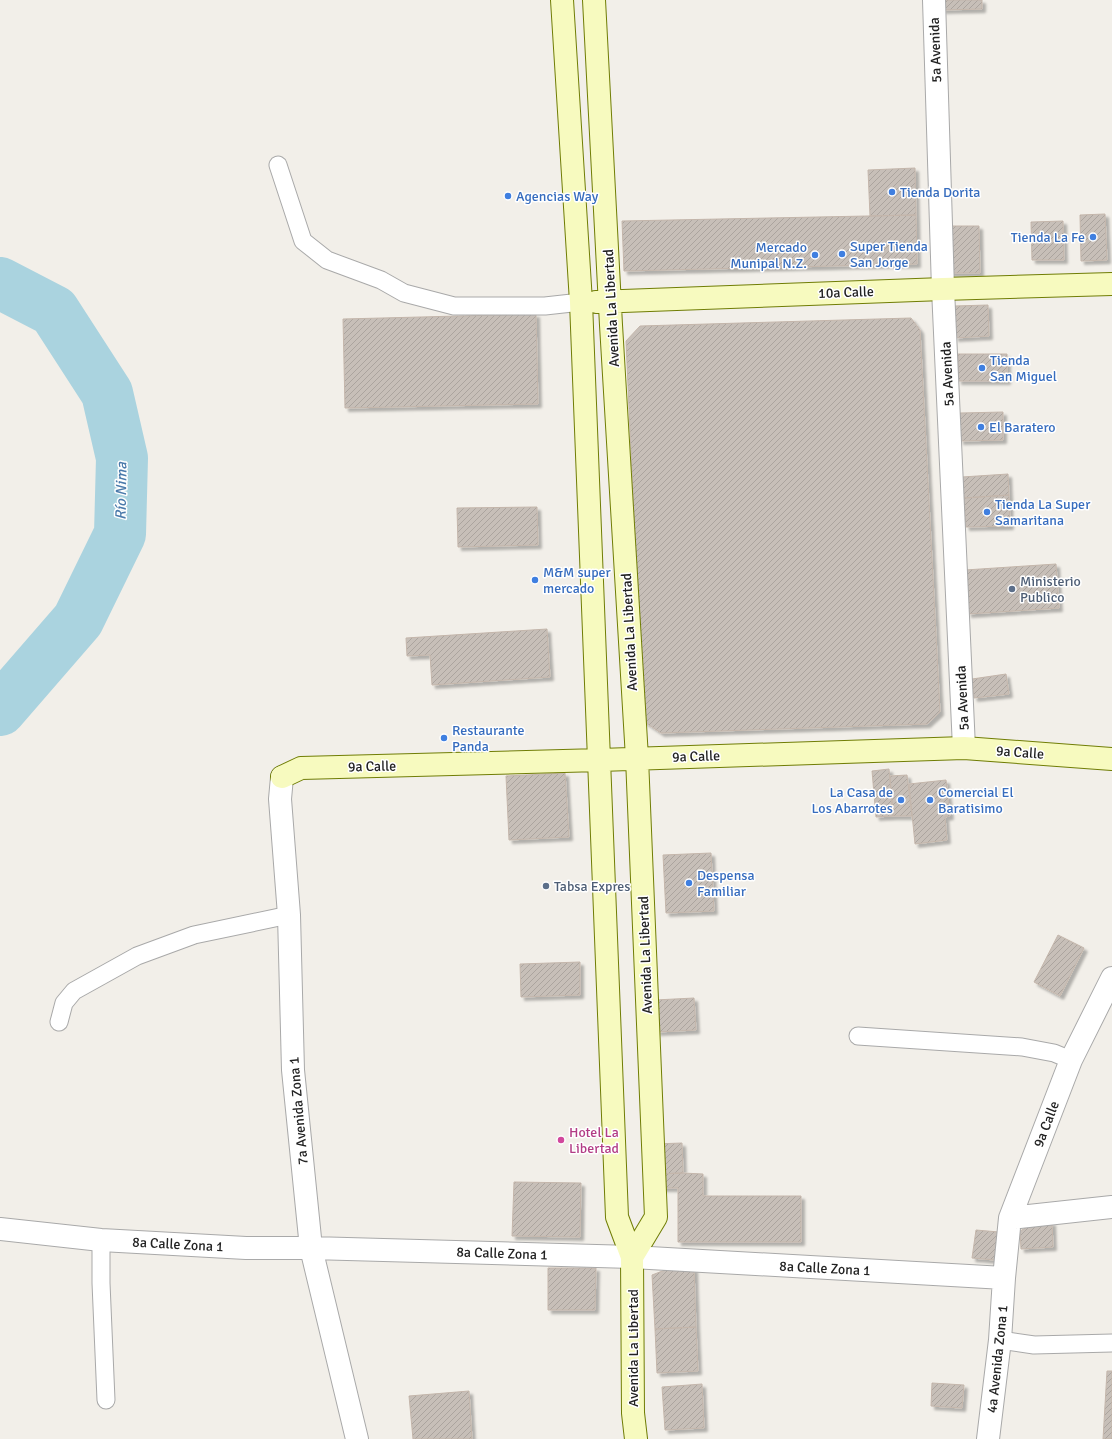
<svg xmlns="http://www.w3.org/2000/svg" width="1112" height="1439" viewBox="0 0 1112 1439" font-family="Signika,sans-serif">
<defs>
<pattern id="building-hatch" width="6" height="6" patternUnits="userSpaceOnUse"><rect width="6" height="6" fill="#c7bfb8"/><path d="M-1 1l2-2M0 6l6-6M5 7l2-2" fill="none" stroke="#aba49e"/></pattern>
<filter id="shadow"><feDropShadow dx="3.5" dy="3.5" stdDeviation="1" flood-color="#0004"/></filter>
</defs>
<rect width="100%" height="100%" fill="#f2efe9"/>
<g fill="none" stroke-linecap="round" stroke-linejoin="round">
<path stroke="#aad3df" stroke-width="52" d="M0,283l54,28 53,82 15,65 -2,76 -42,86 -78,90"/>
</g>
<path fill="url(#building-hatch)" stroke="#c4b6ab" filter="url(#shadow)" d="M942,0h40v9l-40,1z
M915,168l1,47 -46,1 -2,-46z
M1105,214l2,46 -26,1 -1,-46z
M916,215l1,49 -293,7 -2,-50z
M1063,221l1,39h-32l-1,-38z
M949,226h30l1,47h-31z
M988,305l1,31 -34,2 -1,-32z
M536,314l2,90 -193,4 -2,-89z
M911,318l9,12 20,382 -13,12 -266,9 -18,-12 -17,-380 14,-15z
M958,354h49v27h-49z
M1003,412v28l-43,1v-28z
M1008,474l1,21 -45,3 -2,-21z
M1009,495l1,31 -44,1 -2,-29z
M537,507l1,38 -80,2 -1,-39z
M1056,564l3,44 -91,6 -3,-44z
M547,629l3,48 -118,8 -2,-30 -23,1 -1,-18z
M1006,674l3,20 -35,4 -2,-19z
M889,769l4,47 -17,1 -4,-46z
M565,773l4,64 -60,3 -3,-64z
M907,775l5,41h-19l-3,-40z
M946,780l4,36 -5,1 2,23 -32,4 -6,-60z
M711,853l3,58 -48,2 -3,-58z
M1058,935l26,13 -24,48 -26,-14z
M580,962v33l-59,2 -1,-33z
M694,998l2,32 -39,2 -2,-32z
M682,1143l1,30 -28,1 -1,-30z
M683,1173l20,1v22h98v46h-123v-54h-22l-1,-14z
M514,1182l67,1 -1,54 -68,-1z
M1052,1222l1,25 -32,2 -1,-18 13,-7z
M976,1230l23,2 -4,28 -23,-2z
M548,1268h48l-1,42h-47z
M694,1268l2,59 -41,2 -3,-54 13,-5z
M696,1327l2,44 -41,2 -2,-44z
M1107,1371h5v68h-9z
M932,1383l32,2 -2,23 -31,-2z
M702,1384l2,44 -39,2 -3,-43z
M469,1391l3,48h-59l-4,-43z"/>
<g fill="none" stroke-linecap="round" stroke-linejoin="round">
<g stroke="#a9a9a9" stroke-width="19">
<path id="lane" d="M278,165l25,76 24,19 54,20 23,13 50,13h91l36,-4
M59,1022l5,-19 10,-12 63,-35 57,-21 95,-20
M858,1036l164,11 32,6 17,7
M101,1240v43l5,117
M1000,1340l34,5 78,-2"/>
</g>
<g stroke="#a9a9a9" stroke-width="24">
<path id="street" d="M934,0l9,289 21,459
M282,777l-2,22 9,116 4,155 18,178 46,191
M1010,1218l102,-11
M0,1229l101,11 145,8h65l321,9 372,21
M988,1439l12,-99 4,-62 6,-60 61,-158 41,-82"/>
</g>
<g stroke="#707d05" stroke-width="24">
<path id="secondary" d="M562,0l19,302 36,915 15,40 1,156 3,26
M594,0l17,325 26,433 19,459 -24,40
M596,302l347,-13 169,-5
M282,777l19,-9 299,-8 364,-12 148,11"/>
</g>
<use href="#lane" stroke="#fff" stroke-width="17"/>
<use href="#street" stroke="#fff" stroke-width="22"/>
<use href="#secondary" stroke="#f7fabf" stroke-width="22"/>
</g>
<g fill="#3f7fe0" stroke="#fff" stroke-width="1.5">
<circle cx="892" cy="192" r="4"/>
<circle cx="508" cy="196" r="4"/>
<circle cx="1093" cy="237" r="4"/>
<circle cx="842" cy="254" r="4"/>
<circle cx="815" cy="255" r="4"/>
<circle cx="982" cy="368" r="4"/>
<circle cx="981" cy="427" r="4"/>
<circle cx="987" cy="512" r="4"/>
<circle cx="535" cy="580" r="4"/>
<circle cx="444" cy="738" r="4"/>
<circle cx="901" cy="800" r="4"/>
<circle cx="930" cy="800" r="4"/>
<circle cx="689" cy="883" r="4"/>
</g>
<g fill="#5c6f8a" stroke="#fff" stroke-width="1.5">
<circle cx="1012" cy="589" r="4"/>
<circle cx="546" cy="886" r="4"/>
</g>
<circle fill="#d1479c" stroke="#fff" stroke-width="1.5" cx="561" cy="1140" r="4"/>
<g text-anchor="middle" stroke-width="3" stroke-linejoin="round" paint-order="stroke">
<g font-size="14" fill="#222" stroke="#fff">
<text transform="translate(935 50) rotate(-92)" y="5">5a Avenida</text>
<text transform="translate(846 292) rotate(-2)" y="5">10a Calle</text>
<text transform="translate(611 308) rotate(-93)" y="5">Avenida La Libertad</text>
<text transform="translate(947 374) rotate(-93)" y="5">5a Avenida</text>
<text transform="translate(629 632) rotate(-93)" y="5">Avenida La Libertad</text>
<text transform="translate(962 698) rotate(-93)" y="5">5a Avenida</text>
<text transform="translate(1020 752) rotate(4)" y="5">9a Calle</text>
<text transform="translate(696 756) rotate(-2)" y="5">9a Calle</text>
<text transform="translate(372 766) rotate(-1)" y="5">9a Calle</text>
<text transform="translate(645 955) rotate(-92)" y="5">Avenida La Libertad</text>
<text transform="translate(298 1111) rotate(-95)" y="5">7a Avenida Zona 1</text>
<text transform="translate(1046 1124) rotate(-69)" y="5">9a Calle</text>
<text transform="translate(178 1244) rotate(3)" y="5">8a Calle Zona 1</text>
<text transform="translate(502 1253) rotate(2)" y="5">8a Calle Zona 1</text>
<text transform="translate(825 1268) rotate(3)" y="5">8a Calle Zona 1</text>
<text transform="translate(633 1348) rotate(-90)" y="5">Avenida La Libertad</text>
<text transform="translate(997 1359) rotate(-84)" y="5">4a Avenida Zona 1</text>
</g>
<g font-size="14" fill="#366cbe" stroke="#fff" text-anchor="start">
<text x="900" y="197">Tienda Dorita</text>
<text x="516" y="201">Agencias Way</text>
<text x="1085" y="242" text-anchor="end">Tienda La Fe</text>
<text x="850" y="251">Super Tienda<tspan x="850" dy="16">San Jorge</tspan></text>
<text x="807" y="252" text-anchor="end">Mercado<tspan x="807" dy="16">Munipal N.Z.</tspan></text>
<text x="990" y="365">Tienda<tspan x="990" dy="16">San Miguel</tspan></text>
<text x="989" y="432">El Baratero</text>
<text x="995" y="509">Tienda La Super<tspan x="995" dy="16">Samaritana</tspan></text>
<text x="543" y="577">M&amp;M super<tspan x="543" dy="16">mercado</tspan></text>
<text x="452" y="735">Restaurante<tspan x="452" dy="16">Panda</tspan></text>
<text x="893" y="797" text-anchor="end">La Casa de<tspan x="893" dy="16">Los Abarrotes</tspan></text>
<text x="938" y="797">Comercial El<tspan x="938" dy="16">Baratisimo</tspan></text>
<text x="697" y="880">Despensa<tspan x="697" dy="16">Familiar</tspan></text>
</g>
<g font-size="14" fill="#4e5e75" stroke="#fff" text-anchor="start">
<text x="1020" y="586">Ministerio<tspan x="1020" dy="16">Publico</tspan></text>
<text x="554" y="891">Tabsa Expres</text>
</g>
<g font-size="14" fill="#b23c85" stroke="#fff" text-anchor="start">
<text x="569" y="1137">Hotel La<tspan x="569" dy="16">Libertad</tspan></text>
</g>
<g font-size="15" font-style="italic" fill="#4a7aab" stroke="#fff">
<text transform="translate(121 491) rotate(-89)" y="5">Río Nima</text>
</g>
</g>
</svg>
